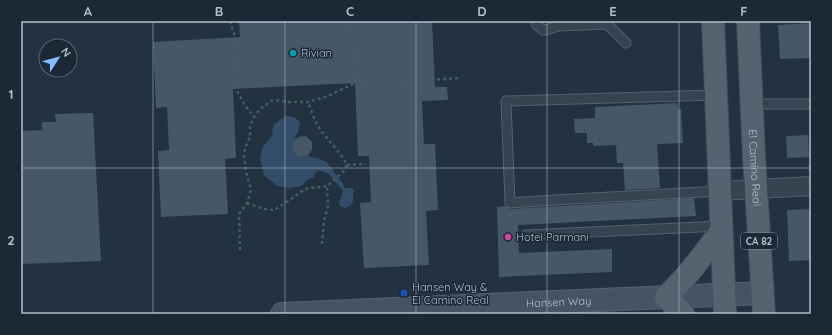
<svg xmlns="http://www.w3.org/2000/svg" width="832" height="335" viewBox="0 0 832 335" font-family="Quicksand,sans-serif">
<rect width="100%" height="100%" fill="#223241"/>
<path fill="#344e69" d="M285,116c6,0 12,1 15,7l-2,9 -3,5c2,7 9,18 16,20 2,1 4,0 6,1 8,2 12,6 17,13l-3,4 -12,-5 -4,3 -1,4 -6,2 -7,7 -11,2 -13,-2 -13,-11 -4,-17 3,-12 5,-5 5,-6 -1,-5 2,-5z
M342,184l3,4h7l2,3c-3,10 3,12 -9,17l-5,-2 -1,-3 4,-12 -3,-5z"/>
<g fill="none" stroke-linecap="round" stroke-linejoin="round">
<path stroke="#344e69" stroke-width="5" d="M332,174l9,11"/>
</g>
<path fill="#465768" d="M260,21h172l3,66h12l1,13 -26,1 2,43h11l3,66 -12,1 3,54 -65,3 -4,-65 11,-1 -2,-46h-11l-3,-73 -122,6 3,69 -11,1 3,55 -67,3 -3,-66 11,-1 -2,-43 -11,1 -3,-66 87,-5 -1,-15z
M811,23v35l-31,1 -2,-34z
M677,103l1,6h3l2,34 -26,1 3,44 -35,2 -2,-27h-6l-1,-18 -23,1v-3h-6v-10h-12l-1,-14 21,-1v-11z
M93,113l8,148 -80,3v-133l21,-1v-8h14l-1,-8z
M808,135l1,22 -22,1 -1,-22z
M306,136l6,6v8l-4,5 -9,2 -6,-6v-8l5,-6z
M694,198l2,18 -178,9 1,28 93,-4v23l-113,5 -2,-70 8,-1 3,2 2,1z
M811,209v51l-22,1 -2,-51z"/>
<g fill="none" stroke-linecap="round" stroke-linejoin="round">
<g stroke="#55616e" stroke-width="11">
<path id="lane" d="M536,21v3l7,6 6,-1 9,-3 49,-2 19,19
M716,95l-210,6 4,102 44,-3 166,-9
M751,104h60
M526,235l195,-9"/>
</g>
<g stroke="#55616e" stroke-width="20">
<path id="street" d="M720,191l91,-5"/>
</g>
<g stroke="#55616e" stroke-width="24">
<g id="secondary">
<path id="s1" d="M282,314l480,-21"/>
</g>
</g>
<g stroke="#434f5d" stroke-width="24">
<g id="primary">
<path d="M713,21l12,293"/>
<path id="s2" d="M748,21l6,136 10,157"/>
<path d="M683,314l-17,-17c21,-20 38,-43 55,-66"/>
</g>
</g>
<path stroke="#435e5f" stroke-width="2.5" stroke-dasharray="3 3" stroke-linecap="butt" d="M230,21l8,25 1,28 -3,7 2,12 6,11 10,13
M355,83l14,-4 10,-2 10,4 10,2 13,-2 49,-3
M347,165l19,-1
M247,203l16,6 11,1 13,-8 18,-13 22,-3 16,-14 4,-7c-7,-14 -20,-25 -29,-39 -4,-7 -7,-16 -10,-24
M322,244l2,-23 4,-15 -1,-20
M240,250l-1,-36 8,-11 4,-13 -5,-18 -2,-15 1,-9 5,-11v-11l4,-9 6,-8 11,-8 4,-1 15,2h18l20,-6 27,-13 -4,-62"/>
<use href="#lane" stroke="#374351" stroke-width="9"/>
<use href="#street" stroke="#374351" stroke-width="18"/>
<use href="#secondary" stroke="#455364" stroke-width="22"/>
<use href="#primary" stroke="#556371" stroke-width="22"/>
</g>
<path fill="none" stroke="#b3becb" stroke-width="1" stroke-opacity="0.55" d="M153,21v293M285,21v293M416,21v293M547,21v293M679,21v293M21,168h790"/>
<circle fill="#0f9aa8" stroke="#1c2836" stroke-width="1.5" cx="293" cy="53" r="4"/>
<circle fill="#d1479c" stroke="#1c2836" stroke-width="1.5" cx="508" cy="237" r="4"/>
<rect fill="#1a4fb4" stroke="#1c2836" stroke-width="1.5" x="400" y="289" width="8" height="8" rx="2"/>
<g text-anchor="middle" stroke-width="3" stroke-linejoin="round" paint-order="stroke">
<rect fill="#1c2836" stroke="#86919e" stroke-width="1" x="741" y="233" width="36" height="16" rx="3"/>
<g font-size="10" font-weight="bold" fill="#b3becb">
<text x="759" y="245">CA 82</text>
</g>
<g font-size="11" fill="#b3becb" stroke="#1c2836" text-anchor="start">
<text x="301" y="57">Rivian</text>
<text x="516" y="241">Hotel Parmani</text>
<text x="412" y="291">Hansen Way &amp;<tspan x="412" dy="13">El Camino Real</tspan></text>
</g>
<g font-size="11" fill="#b3becb" stroke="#1c2836">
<text dy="4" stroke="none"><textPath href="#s2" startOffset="147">El Camino Real</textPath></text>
<text dy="4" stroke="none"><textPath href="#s1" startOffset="277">Hansen Way</textPath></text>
</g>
</g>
<rect width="832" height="335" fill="none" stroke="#1c2836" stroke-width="44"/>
<g transform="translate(58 58) rotate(54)"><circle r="19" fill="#1c2836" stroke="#586472"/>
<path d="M0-3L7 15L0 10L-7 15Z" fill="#85bcff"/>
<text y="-6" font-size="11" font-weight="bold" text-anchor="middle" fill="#b3becb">N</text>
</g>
<rect x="22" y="22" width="788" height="291" fill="none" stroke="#b3becb" stroke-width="1.5"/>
<g font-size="13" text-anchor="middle" font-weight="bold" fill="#b3becb">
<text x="88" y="16">A</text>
<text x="219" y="16">B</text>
<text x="350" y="16">C</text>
<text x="482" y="16">D</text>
<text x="613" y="16">E</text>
<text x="744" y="16">F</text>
<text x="11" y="99">1</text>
<text x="11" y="245">2</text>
</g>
</svg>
